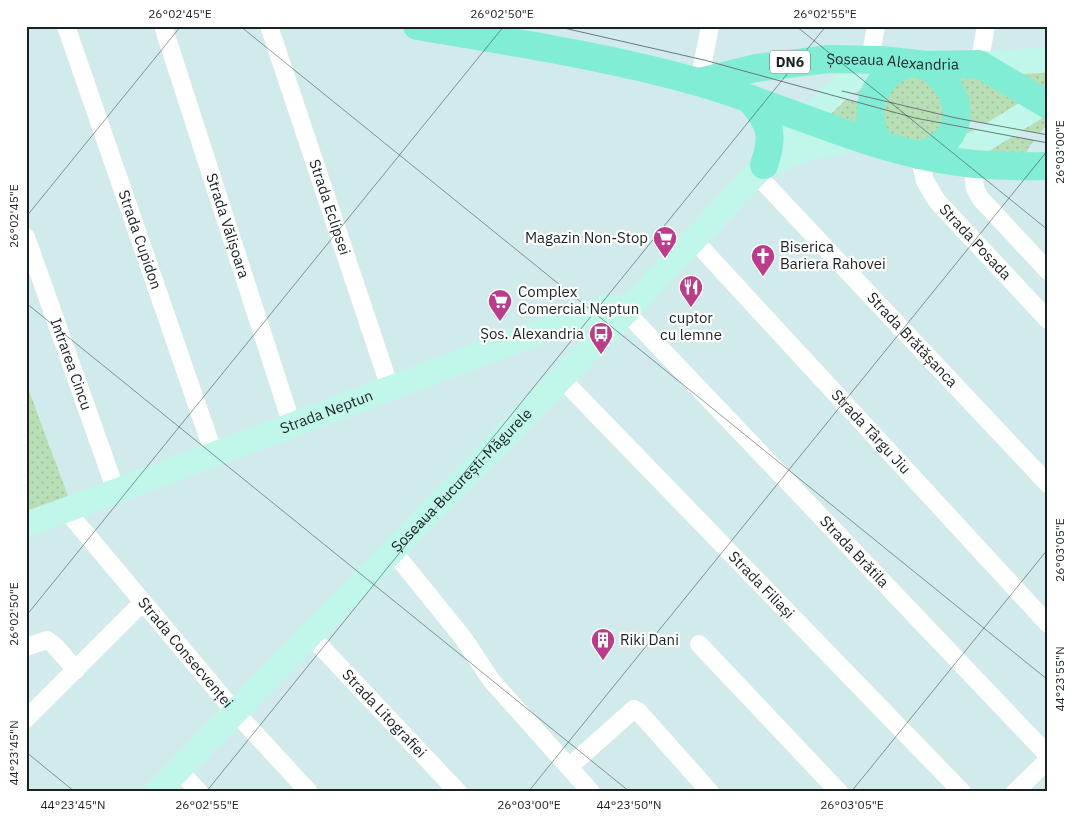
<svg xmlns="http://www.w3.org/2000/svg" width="1074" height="818" viewBox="0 0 1074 818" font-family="'IBM Plex Sans',sans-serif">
<defs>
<pattern id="grass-dots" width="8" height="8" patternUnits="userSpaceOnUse" patternTransform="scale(1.25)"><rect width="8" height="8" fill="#b8deb6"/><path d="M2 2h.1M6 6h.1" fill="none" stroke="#9ebe9c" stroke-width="1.8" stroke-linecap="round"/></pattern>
</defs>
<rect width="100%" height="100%" fill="#d1ebec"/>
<path fill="url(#grass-dots)" d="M1048,60v64l-8,9 -84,-15 -2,8 80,14 -6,9 -6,17 -50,-1 -158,-53 18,-17 38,11 2,-8 -34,-8 28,-21z
M26,383l42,113 -42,15z"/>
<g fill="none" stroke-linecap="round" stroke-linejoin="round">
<g stroke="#fff" stroke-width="18">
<path id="s1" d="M66,26l148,428"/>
<path id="s2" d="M163,26l129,399"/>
<path id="s3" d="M269,26l121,362"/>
<path d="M870,59l6,-33"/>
<path d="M979,64l7,-38"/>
<path d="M699,82l11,-56"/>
<path id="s4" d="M919,155l6,26 12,20 111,119"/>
<path d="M972,165l3,23 5,10 68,73"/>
<path id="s5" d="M756,174l292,310"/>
<path id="s6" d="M26,237l90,254"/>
<path id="s7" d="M694,240l354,384"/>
<path id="s8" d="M626,312l419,440 2,9 -32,31"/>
<path id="s9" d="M561,378l401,414"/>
<path id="s10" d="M66,510l169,202 74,80"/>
<path d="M392,550l72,89 27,41 100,112"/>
<path id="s11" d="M310,635l148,157"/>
<path d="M699,644l140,148"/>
<path d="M26,647l21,-7 7,5 22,25"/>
<path d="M26,719l117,-117"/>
<path d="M569,767l65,-58 4,2 72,81"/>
<path d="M179,770l20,22"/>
</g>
<g stroke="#c1f6ea" stroke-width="25">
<path d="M979,64l69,-4"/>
<path d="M938,159l45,-19 65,-40"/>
<path d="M767,164l42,-16 53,-10"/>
<path id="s12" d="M26,525l580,-218h15l5,5"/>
<path id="s13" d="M157,792l469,-480 138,-147 23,-26 51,-49 44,-30"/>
</g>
<g stroke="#82edd5" stroke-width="28">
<path d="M417,26c94,16 189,30 281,56 81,23 158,62 241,77 36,7 72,8 109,7"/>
<path id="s14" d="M699,82l57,-14 73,-9 53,1 44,5 53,-1 69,41"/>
<path d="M750,99c20,25 25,35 14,66"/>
<path d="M880,144c-21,-32 -6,-70 30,-81"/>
<path d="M919,155c51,-14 47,-64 7,-90"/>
</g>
<path stroke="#68797a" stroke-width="1" d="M555,26l149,34 211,58 133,25
M842,91l114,27 92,17"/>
</g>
<path fill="none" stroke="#1a2324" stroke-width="1" stroke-opacity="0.45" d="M240,26l808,654M796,26l252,204M26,217l155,-191M26,303l604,489M26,616l478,-590M26,752l49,40M206,792l620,-766M528,792l520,-642M851,792l197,-243"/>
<defs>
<g id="supermarket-pin" transform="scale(1.25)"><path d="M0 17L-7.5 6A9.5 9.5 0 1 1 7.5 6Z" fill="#ba3d8b" stroke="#fff"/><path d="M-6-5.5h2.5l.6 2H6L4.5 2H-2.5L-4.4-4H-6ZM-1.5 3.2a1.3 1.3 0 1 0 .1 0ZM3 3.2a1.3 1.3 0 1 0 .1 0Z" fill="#fff"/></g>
<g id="church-pin" transform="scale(1.25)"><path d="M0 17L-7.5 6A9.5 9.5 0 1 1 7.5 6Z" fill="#ba3d8b" stroke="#fff"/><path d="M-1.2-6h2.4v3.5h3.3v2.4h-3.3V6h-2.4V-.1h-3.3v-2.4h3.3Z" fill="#fff"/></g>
<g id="restaurant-pin" transform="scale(1.25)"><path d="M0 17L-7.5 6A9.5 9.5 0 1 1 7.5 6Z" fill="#ba3d8b" stroke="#fff"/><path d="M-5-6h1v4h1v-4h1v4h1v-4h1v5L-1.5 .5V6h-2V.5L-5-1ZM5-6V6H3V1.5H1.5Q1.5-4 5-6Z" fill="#fff"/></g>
<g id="bus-pin" transform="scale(1.25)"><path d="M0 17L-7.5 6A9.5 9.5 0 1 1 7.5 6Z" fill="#ba3d8b" stroke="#fff"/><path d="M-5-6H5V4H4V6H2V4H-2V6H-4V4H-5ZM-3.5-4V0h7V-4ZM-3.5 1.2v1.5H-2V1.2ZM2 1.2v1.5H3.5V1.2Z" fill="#fff"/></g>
<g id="building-pin" transform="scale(1.25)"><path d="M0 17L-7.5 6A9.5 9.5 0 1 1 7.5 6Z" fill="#ba3d8b" stroke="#fff"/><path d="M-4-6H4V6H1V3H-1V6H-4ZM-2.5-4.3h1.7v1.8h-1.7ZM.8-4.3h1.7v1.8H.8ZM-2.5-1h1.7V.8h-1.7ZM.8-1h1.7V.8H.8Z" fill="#fff"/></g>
</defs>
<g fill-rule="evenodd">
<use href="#supermarket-pin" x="665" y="238"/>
<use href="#church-pin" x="763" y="256"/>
<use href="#restaurant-pin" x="691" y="287"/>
<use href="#supermarket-pin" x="500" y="301"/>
<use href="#bus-pin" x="601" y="334"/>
<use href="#building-pin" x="603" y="640"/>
</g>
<g text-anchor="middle" stroke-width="4.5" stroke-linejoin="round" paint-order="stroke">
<rect fill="#fff" stroke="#5f6566" stroke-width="1" x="770" y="50.5" width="40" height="23" rx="4"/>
<g font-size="14" font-weight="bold" fill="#1a2324">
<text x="790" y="67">DN6</text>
</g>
<g font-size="15" fill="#1a2324" stroke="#fff">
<text dy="5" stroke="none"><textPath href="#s14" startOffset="196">Șoseaua Alexandria</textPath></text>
<text dy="5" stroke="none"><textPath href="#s3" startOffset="191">Strada Eclipsei</textPath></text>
<text dy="5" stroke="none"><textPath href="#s2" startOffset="210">Strada Vălișoara</textPath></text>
<text dy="5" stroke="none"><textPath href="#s1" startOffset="226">Strada Cupidon</textPath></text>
<text dy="5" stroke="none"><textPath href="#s4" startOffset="106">Strada Posada</textPath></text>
<text dy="5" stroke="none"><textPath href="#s5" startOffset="228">Strada Brătășanca</textPath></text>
<text dy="5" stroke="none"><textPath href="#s6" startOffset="135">Intrarea Cincu</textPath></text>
<text dy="5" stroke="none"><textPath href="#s12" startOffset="321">Strada Neptun</textPath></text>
<text dy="5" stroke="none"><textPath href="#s7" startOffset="261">Strada Târgu Jiu</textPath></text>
<text dy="5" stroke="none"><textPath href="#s13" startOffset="436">Șoseaua București-Măgurele</textPath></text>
<text dy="5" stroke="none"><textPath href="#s8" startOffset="331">Strada Brătila</textPath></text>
<text dy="5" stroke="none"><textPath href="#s9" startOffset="288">Strada Filiași</textPath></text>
<text dy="5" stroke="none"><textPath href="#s10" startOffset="186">Strada Consecvenței</textPath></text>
<text dy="5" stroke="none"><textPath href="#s11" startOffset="108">Strada Litografiei</textPath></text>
</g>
<g font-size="15" fill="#1a2324" stroke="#fff" text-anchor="start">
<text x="648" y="243" text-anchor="end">Magazin Non-Stop</text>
<text x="780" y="252">Biserica<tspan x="780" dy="17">Bariera Rahovei</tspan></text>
<text x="518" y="297">Complex<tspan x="518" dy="17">Comercial Neptun</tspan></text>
<text x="691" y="323" text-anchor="middle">cuptor<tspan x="691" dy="17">cu lemne</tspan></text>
<text x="584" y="339" text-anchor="end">Șos. Alexandria</text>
<text x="620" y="645">Riki Dani</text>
</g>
</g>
<rect width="1074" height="818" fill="none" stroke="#ffffff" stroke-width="55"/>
<rect x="28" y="28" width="1018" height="762" fill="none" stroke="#1a2324" stroke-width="2"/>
<g font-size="12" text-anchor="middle" fill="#1a2324">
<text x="180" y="18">26°02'45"E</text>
<text x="502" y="18">26°02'50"E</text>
<text x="825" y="18">26°02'55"E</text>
<text transform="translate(1060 152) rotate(-90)" y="4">26°03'00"E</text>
<text transform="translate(14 216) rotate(-90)" y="4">26°02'45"E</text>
<text transform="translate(1060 550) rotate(-90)" y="4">26°03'05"E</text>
<text transform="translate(14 614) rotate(-90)" y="4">26°02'50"E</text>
<text transform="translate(1060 679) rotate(-90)" y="4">44°23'55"N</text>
<text transform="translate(14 753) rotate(-90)" y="4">44°23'45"N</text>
<text x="73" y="809">44°23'45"N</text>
<text x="207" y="809">26°02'55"E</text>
<text x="529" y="809">26°03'00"E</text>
<text x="629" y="809">44°23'50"N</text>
<text x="852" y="809">26°03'05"E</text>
</g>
</svg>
